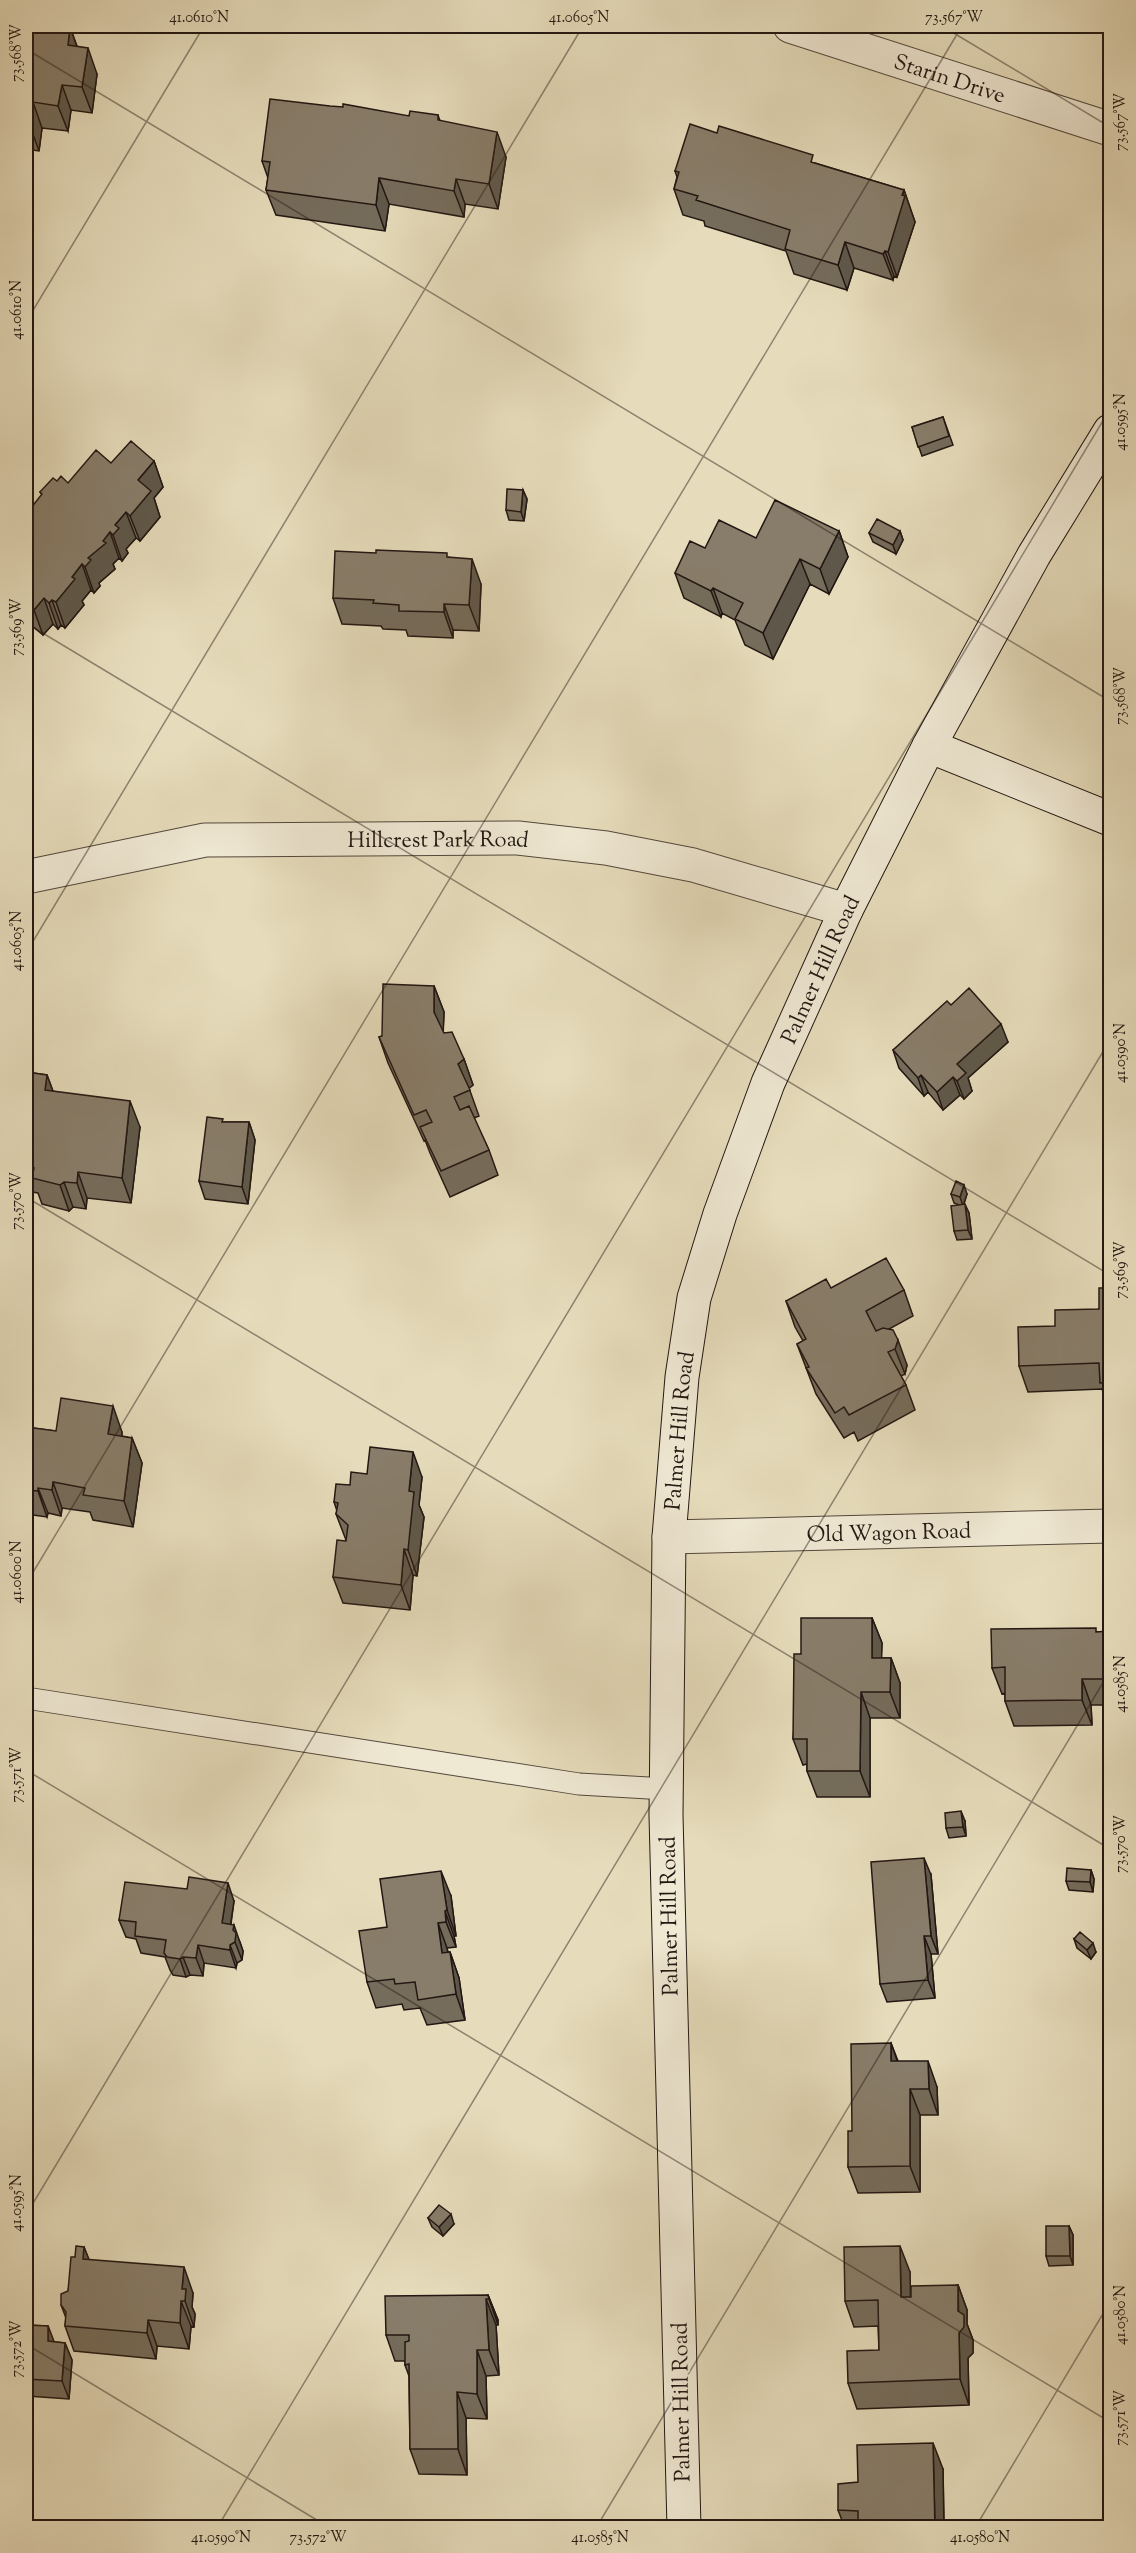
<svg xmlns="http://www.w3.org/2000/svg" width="1136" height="2553" viewBox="0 0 1136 2553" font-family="'Sorts Mill Goudy',serif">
<rect width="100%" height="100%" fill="#e6dcbb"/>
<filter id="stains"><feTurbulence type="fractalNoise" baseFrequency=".00333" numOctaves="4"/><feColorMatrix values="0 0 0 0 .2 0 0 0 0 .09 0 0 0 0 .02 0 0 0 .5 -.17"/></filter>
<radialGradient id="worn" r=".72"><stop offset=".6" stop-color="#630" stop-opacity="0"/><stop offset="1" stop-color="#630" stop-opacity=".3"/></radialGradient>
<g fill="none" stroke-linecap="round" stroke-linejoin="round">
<g stroke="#53483c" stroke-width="23">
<path id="lane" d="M26,1698l553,86 87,5"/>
</g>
<g stroke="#53483c" stroke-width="35">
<g id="street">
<path id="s1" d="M790,26l320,103"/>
<path id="s2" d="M26,877l179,-37 313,-2 88,10 87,17 153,45"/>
<path id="s3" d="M669,1537l441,-11"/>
</g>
</g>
<g stroke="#221712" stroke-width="35">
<g id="secondary">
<path d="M929,746l181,73"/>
<path id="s4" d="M684,2528l-18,-713 3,-278 13,-160 12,-79 26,-84 48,-131 78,-173 83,-164 105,-191 76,-124"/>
</g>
</g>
<use href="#lane" stroke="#efe8d3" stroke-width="21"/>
<use href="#street" stroke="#efe8d3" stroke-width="33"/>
<use href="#secondary" stroke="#efe8d3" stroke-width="33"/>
</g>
<path fill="#756c5b" stroke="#221712" stroke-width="1.5" d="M70,27l7,19 20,28 -5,39 -21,-3 -3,21 -26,-3 -3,23 -13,-2v-88h2z
M438,115l2,6 66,36 -8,52 -33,-5 -1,13 -75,-13 -4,27 -109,-16 -10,-25 2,-12 -6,-17 147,-45z
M815,163l89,27 11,32 -18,55 -3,-1 -1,4 -39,-12 -7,22 -53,-16 -8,-23 -81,-25 -1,-5 -21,-6 -9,-26 3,-12 -2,-6z
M943,417l10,28 -31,11 -10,-29z
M154,461l9,26 -9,11 6,19 -20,24 -4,-3 -10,11 2,4 -6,8 -3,-3 -6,6 2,5 -16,14 1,3 -6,7 -3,-3 -9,11 2,4 -19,23 -4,-3 -3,4 -5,-5 -10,11 -17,-14v-112l5,-1 11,-13 -2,-3 17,-11 11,2 43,-20z
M523,490l4,9 -3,22 -15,-1 -3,-10z
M839,531l9,26 -19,37 -19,-10 -37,75 -28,-14 -10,-25 -13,-7 -1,4 -37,-19 -9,-25 30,-25 51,-10z
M900,531l3,9 -7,14 -23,-12 -4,-9z
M449,557l32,27 -2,47 -26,-1v8l-45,-2 -2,-6 -23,-1 -2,-3 -39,-2 -9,-26z
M434,986l10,26 -1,20 21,27 9,26 -4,3 10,28 -5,2 15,32 9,25 -48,22 -20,-44 -5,-13 -1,1 -36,-78 -9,-26 3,-1z
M951,1005l57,37 -40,36 4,13 -8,8 -4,-4 -17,15 -15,-18 -4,4 -25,-28 -6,-18z
M26,1072l21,3 6,16 87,36 -9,76 -44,-5 -1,11 -13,-2 -4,4 -27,-7 -4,-11 -12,-2z
M224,1122h25l6,18 -7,64 -43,-5 -6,-18z
M951,1194h16l-3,10 5,9 3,26 -15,1 -3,-9 5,-26 -5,-2z
M831,1288l73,2 9,26 -24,13 18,36 -2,9 -4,2 5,9 9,25 -57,31 -4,-9 -10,6 -28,-44 -19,-50 6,-3 -8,-14 -9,-26z
M1110,1288v120h-1l-7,-19 -74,3 -9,-26 36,-40 44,-17z
M26,1427l30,4 66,1v4l10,2 10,25 -9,64 -40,-7 -3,-8 -28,-4 -1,8 -13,-3 -1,4 -21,-3z
M422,1477l-3,28 5,12 -7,59 -4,-1 -3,35 -67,-7 -10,-26 13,-37 -10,-26 1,-3 -3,-9 16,-17z
M872,1618l10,25 -1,15h10l9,25v35h-30v79h-53l-10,-26v-7l-4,1 -10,-26 8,-85z
M1110,1631v74h-19l1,20 -78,1 -9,-25v-8l-3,1 -10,-26 105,-36z
M965,1821l1,15 -17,2 -3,-10z
M1091,1870l3,9 -1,13 -24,-2 -3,-9z
M931,1875l7,79h-7l4,44 -48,4 -7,-18z
M451,1896l5,40h-2l2,11 -9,1 1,4h2l9,26 6,42 -38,5 -7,-17 -16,2 -2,-6 -26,4 -9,-26z
M234,1901l-3,23 9,18 3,9 -1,9 -5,3 -1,5 -32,-5 -1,13 -13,-1 -4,2 -13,-2 -3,-5 -5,-13 -24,-4 -5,-14 -10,-2 -7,-17z
M1074,1939l22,13 -5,7 -14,-11z
M891,2043l7,18 39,26 1,28h-18v77l-62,1 -10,-26 4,-36z
M428,2218l26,6 -11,12 -11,-9z
M1069,2226l4,9v30l-24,1 -3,-10z
M84,2247l5,13 104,33 -1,14 3,7 -1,13 -3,-1 -2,23 -32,-3 -1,13 -82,-8 -9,-25 1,-8 -5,-13 7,-14 7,-34z
M910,2272v25l48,-12 9,25v14l6,16v13l-5,5 1,47 -112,4 -9,-26 31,-33 -1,-24 -24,1 -9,-26z
M488,2295l10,25v5h-2l3,50 -13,1 1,43 -21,-1 1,57 -48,-1 -9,-25 -1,-73 -4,-11v-4h-10l-9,-26z
M26,2325l22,1 6,16 11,1 7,17 -3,39 -42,-3 -1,-3z
M943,2469l1,59h-99l-7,-18 20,-28z"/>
<path fill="#5f584a" stroke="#221712" stroke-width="1.5" d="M70,27l9,26 -11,-8z
M88,48l9,26 -5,39 -10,-26z
M62,85l9,25 -3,21 -10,-25z
M33,102l9,26 -3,23 -9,-25z
M497,132l9,25 -8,52 -9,-25z
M379,178l10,26 -4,27 -9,-26z
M456,179l9,25 -1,13 -10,-26z
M904,190l11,32 -18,55 -9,-25z
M845,242l9,26 -7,22 -9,-25z
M885,251l9,25 -1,4 -10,-26z
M154,461l9,26 -9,11 6,19 -20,24 -10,-25 8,-36z
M523,490l4,9 -3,22 -3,-9z
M126,512l10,26 -10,11 2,4 -6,8 -9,-26 2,-10z
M839,531l9,26 -19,37 -9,-25z
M900,531l3,9 -7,14 -3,-9z
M110,532l9,26 -6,6 2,5 -16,14 1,3 -6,7 -9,-26 3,-9z
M472,559l9,25 -2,47 -10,-26z
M800,559l10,25 -37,75 -10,-26z
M82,564l9,26 -9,11 2,4 -19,23 -9,-26 16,-25z
M713,588l9,25 -1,4 -10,-26z
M44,598l9,26 -10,11 -9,-25z
M52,600l9,25 -3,4 -9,-26z
M444,604l9,26v8l-9,-26z
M434,986l10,26 -1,26 -9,-26z
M1001,1024l7,18 -40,36 4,13 -8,8 -7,-18v-17z
M464,1059l9,26 -6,5 -9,-26z
M47,1075l9,25 -11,-10z
M921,1075l7,17 -4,4 -6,-18z
M953,1077l7,18 -17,15 -6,-18z
M130,1101l10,26 -9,76 -9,-25z
M249,1122l6,18 -7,64 -6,-17z
M78,1172l9,26 -1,11 -9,-26z
M64,1182l9,25 -4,4 -9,-26z
M964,1185l3,9 -4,12 -3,-9z
M965,1204l4,9 3,26 -4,-9z
M898,1340l9,25 -2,9 -10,-25z
M113,1406l9,26 -4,28 -10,-26z
M132,1438l10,25 -9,64 -9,-26z
M413,1452l9,25 -3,28 5,12 -7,59 -9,-26 1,-59z
M53,1482l9,26 -1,8 -9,-26z
M38,1488l10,25 -1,4 -9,-26z
M404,1549l9,26 -3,35 -9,-25z
M872,1618l10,25 -1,40 -9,-25z
M891,1658l9,25v35l-10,-26z
M1082,1679l9,26 1,20 -10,-25z
M861,1692l9,26v79l-10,-26z
M961,1811l4,10 1,15 -3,-9z
M924,1858l7,17 7,79 -7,-18z
M1091,1870l3,9 -1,13 -3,-10z
M441,1871l10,25 5,40 -9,-26z
M228,1883l6,18 -6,40 -6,-18z
M445,1911l9,25 2,11 -10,-25z
M438,1923l9,25 5,31 -10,-26z
M234,1925l9,26 -1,9 -7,-18 -2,-12z
M924,1936l7,18 4,44 -7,-18z
M1093,1943l3,9 -5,7 -4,-9z
M198,1945l6,18 -1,13 -7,-18z
M230,1945l7,18 -1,5 -6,-18z
M450,1952l9,26 6,42 -9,-26z
M183,1957l7,18 -4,2 -6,-18z
M891,2043l9,26 -9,-8z
M928,2061l9,26 1,28 -9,-26z
M910,2089l10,26v77l-10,-26z
M451,2214l3,10 -11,12 -4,-9z
M1069,2226l4,9v30l-3,-9z
M900,2246l10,26 1,51 -10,-26z
M84,2247l10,25 -11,-13z
M184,2267l9,26 -1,14 3,7 -1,13 -9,-26 -3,-12z
M958,2285l9,25v14l6,16v13l-5,5 1,47 -9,-26z
M488,2295l10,25v5l-9,-26z
M486,2299l10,26 3,50 -10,-25z
M181,2301l10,25 -2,23 -9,-26z
M148,2320l9,26 -1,13 -9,-26z
M48,2326l7,18 -7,-3z
M65,2343l7,17 -3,39 -7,-18z
M477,2350l9,26 1,43 -10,-25z
M457,2392l9,26 1,57 -9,-26z
M933,2443l10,26 1,59h-9z"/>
<path fill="#887d6a" stroke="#221712" stroke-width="1.5" d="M33,26h24l13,1 -2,18 20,3 -6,39 -20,-2 -4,21 -25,-4 -3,24 -4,-1v-64h2z
M270,99l60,7 13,1v-3l66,12 1,-5 28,4v5l59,12 -8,52 -33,-5 -2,12 -75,-13 -3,27 -110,-15 4,-28 -8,-1z
M690,124l27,9 2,-7 94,29 -2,7 93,28 -2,5 3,1 -17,56 -3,-1 -2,3 -38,-12 -7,23 -53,-16 5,-19 -94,-30 2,-4 -24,-7 5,-17 -4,-1z
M943,417l6,19 -31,11 -6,-20z
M131,441l23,20 -16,19 13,11 -21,25 -4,-4 -11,13 4,3 -6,7 -3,-3 -7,9 3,2 -18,15 3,2 -6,7 -3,-3 -10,13 3,2 -19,23 -4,-2 -3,3 -5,-5 -10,12 -8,-7v-94l2,-3 3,2 11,-14 -2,-2 13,-14 4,3 4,-5 7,7 28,-33 15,13z
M507,489l16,1 -2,22 -15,-2z
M775,500l64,31 -19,38 -20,-10 -37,74 -28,-14 8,-16 -30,-15 -2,3 -36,-18 15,-32 15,7 14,-28 37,18z
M877,519l23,12 -7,14 -24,-12z
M376,550l71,3v4l25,2 -3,46 -25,-1v8l-45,-1v-6l-26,-2 1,-3 -41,-2 2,-47 41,2z
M383,984l51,2v26l10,21 8,-1 12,27 -6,5 12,26 -16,7 6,13 9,-4 20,44 -48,21 -21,-44 12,-5 -6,-12 -12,5 -35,-78 3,-1z
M969,988l32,36 -44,40 9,9 -9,8 -4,-4 -16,15 -16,-17 -3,3 -25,-28 54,-49 4,4z
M26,1072l21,3 -2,15 85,11 -8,77 -44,-6 -1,11 -13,-1 -4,3 -28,-7 2,-10 -8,-1z
M207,1117l16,2 -1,3h27l-7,65 -43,-6z
M956,1181l8,4 -4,12 -9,-3z
M965,1204l3,26 -14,1 -3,-25z
M886,1258l18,32 -38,21 10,20 7,-3 10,2 5,10 -3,9 -7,3 18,33 -57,30 -5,-8 -9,6 -29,-45 3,-1 -12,-23 9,-5 -20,-38 40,-22 5,9z
M1099,1288h11v94l-10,1 -1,-20 -80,3 -1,-39 37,-1v-16l44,-1z
M61,1398l52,8 -5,28 24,4 -8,63 -41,-6 2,-7 -32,-6 -1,8 -14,-2v3l-12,-1v-63l30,4z
M370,1447l43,5 -4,39 5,1 -6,58 -4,-1 -3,36 -68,-8 4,-37 9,1 2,-16 -12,-11 2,-11 -4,-1 2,-18 14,1 1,-13 16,2z
M801,1618h71v40h19l-1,34h-29l-1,79h-53v-32h-14l1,-85h7z
M1096,1628v4l14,-1v48h-28v21l-77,1v-34l-13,1 -1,-39z
M961,1811l2,16 -17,1 -1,-15z
M924,1858l7,78h-7l4,44 -48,4 -9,-122z
M1067,1868l24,2 -1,12 -24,-1z
M441,1871l6,39 -2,1 1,11 -8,1 4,30 8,-1 6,42 -38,6 -3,-18 -20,2 -1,-5 -27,3 -8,-51 28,-4 -7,-48z
M189,1877l39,6 -6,40 12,2 -1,5 3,3 -1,9 -5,3v5l-32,-5 -2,13 -13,-1 -3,2 -13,-2 -3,-4 2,-13 -31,-4 1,-14 -17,-2 6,-38 62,7z
M1080,1932l13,11 -6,7 -13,-11z
M891,2043v18h37l1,28h-19v77l-62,1v-36h4l-1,-87z
M1109,2192h1v25h-2z
M439,2205l12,9 -12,13 -11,-9z
M1046,2226h23l1,30h-24z
M76,2246l8,1 -1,12 101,8 -2,22h4l-1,12h-4l-1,22 -32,-3 -1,13 -82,-7 1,-14 -5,-7v-11l7,-3 3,-34h4z
M900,2246l1,51h10v-11l47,-1v26l6,4v12l-5,6 1,46 -112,4 -1,-32 32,-1 -1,-50 -33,1 -1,-54z
M488,2295l1,4h-3l3,51h-12v44l-20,-2 1,57h-48l-1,-85 -4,1v-23l4,-1v-6h-23l-1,-39z
M26,2325l22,1v15l17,2 -3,38 -36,-2z
M933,2443l2,85h-77v-17l-20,-1v-26l20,-2 -1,-37z"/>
<path fill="none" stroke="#221712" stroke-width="1.5" stroke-opacity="0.45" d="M942,26l168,101M26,49l1084,652M26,322l178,-296M26,623l1084,652M26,953l557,-927M26,1197l1084,652M26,1584l936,-1558M26,1770l1084,652M26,2215l1084,-1806M26,2344l304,184M217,2528l893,-1488M596,2528l514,-857M975,2528l135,-226"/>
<g text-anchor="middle" stroke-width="4.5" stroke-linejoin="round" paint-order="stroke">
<g font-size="22" fill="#221712" stroke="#efe8d3">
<text dy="8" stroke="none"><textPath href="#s1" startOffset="168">Starin Drive</textPath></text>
<text dy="8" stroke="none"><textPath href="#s2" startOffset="416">Hillcrest Park Road</textPath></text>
<text dy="8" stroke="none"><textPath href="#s4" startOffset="1584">Palmer Hill Road</textPath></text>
<text dy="8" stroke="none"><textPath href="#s4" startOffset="1098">Palmer Hill Road</textPath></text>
<text dy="8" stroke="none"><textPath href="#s3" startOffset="220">Old Wagon Road</textPath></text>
<text transform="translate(668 1916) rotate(-91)" y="8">Palmer Hill Road</text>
<text transform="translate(680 2402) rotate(-91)" y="8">Palmer Hill Road</text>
</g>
</g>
<rect width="1136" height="2553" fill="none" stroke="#e6dcbb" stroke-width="66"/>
<rect x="33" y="33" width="1070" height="2487" fill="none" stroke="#221712" stroke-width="2"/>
<g font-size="15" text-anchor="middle" fill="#221712">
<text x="199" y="22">41.0610°N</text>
<text x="579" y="22">41.0605°N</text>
<text x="954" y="22">73.567°W</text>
<text transform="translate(16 53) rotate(-90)" y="5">73.568°W</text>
<text transform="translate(1120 122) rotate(-90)" y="5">73.567°W</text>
<text transform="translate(16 310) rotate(-90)" y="5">41.0610°N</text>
<text transform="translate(1120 422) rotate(-90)" y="5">41.0595°N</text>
<text transform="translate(16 627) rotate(-90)" y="5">73.569°W</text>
<text transform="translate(1120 696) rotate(-90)" y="5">73.568°W</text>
<text transform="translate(16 941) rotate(-90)" y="5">41.0605°N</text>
<text transform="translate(1120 1053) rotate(-90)" y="5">41.0590°N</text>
<text transform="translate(16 1201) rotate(-90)" y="5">73.570°W</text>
<text transform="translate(1120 1270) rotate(-90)" y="5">73.569°W</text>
<text transform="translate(16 1572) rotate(-90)" y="5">41.0600°N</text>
<text transform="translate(1120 1684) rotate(-90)" y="5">41.0585°N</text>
<text transform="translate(16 1775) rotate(-90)" y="5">73.571°W</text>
<text transform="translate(1120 1844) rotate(-90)" y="5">73.570°W</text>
<text transform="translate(16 2203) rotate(-90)" y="5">41.0595°N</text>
<text transform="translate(1120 2315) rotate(-90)" y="5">41.0580°N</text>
<text transform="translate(16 2349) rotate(-90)" y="5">73.572°W</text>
<text transform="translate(1120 2418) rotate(-90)" y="5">73.571°W</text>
<text x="221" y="2542">41.0590°N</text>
<text x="318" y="2542">73.572°W</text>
<text x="600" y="2542">41.0585°N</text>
<text x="980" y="2542">41.0580°N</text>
</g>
<rect width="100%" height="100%" filter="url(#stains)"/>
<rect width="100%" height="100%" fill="url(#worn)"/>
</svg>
